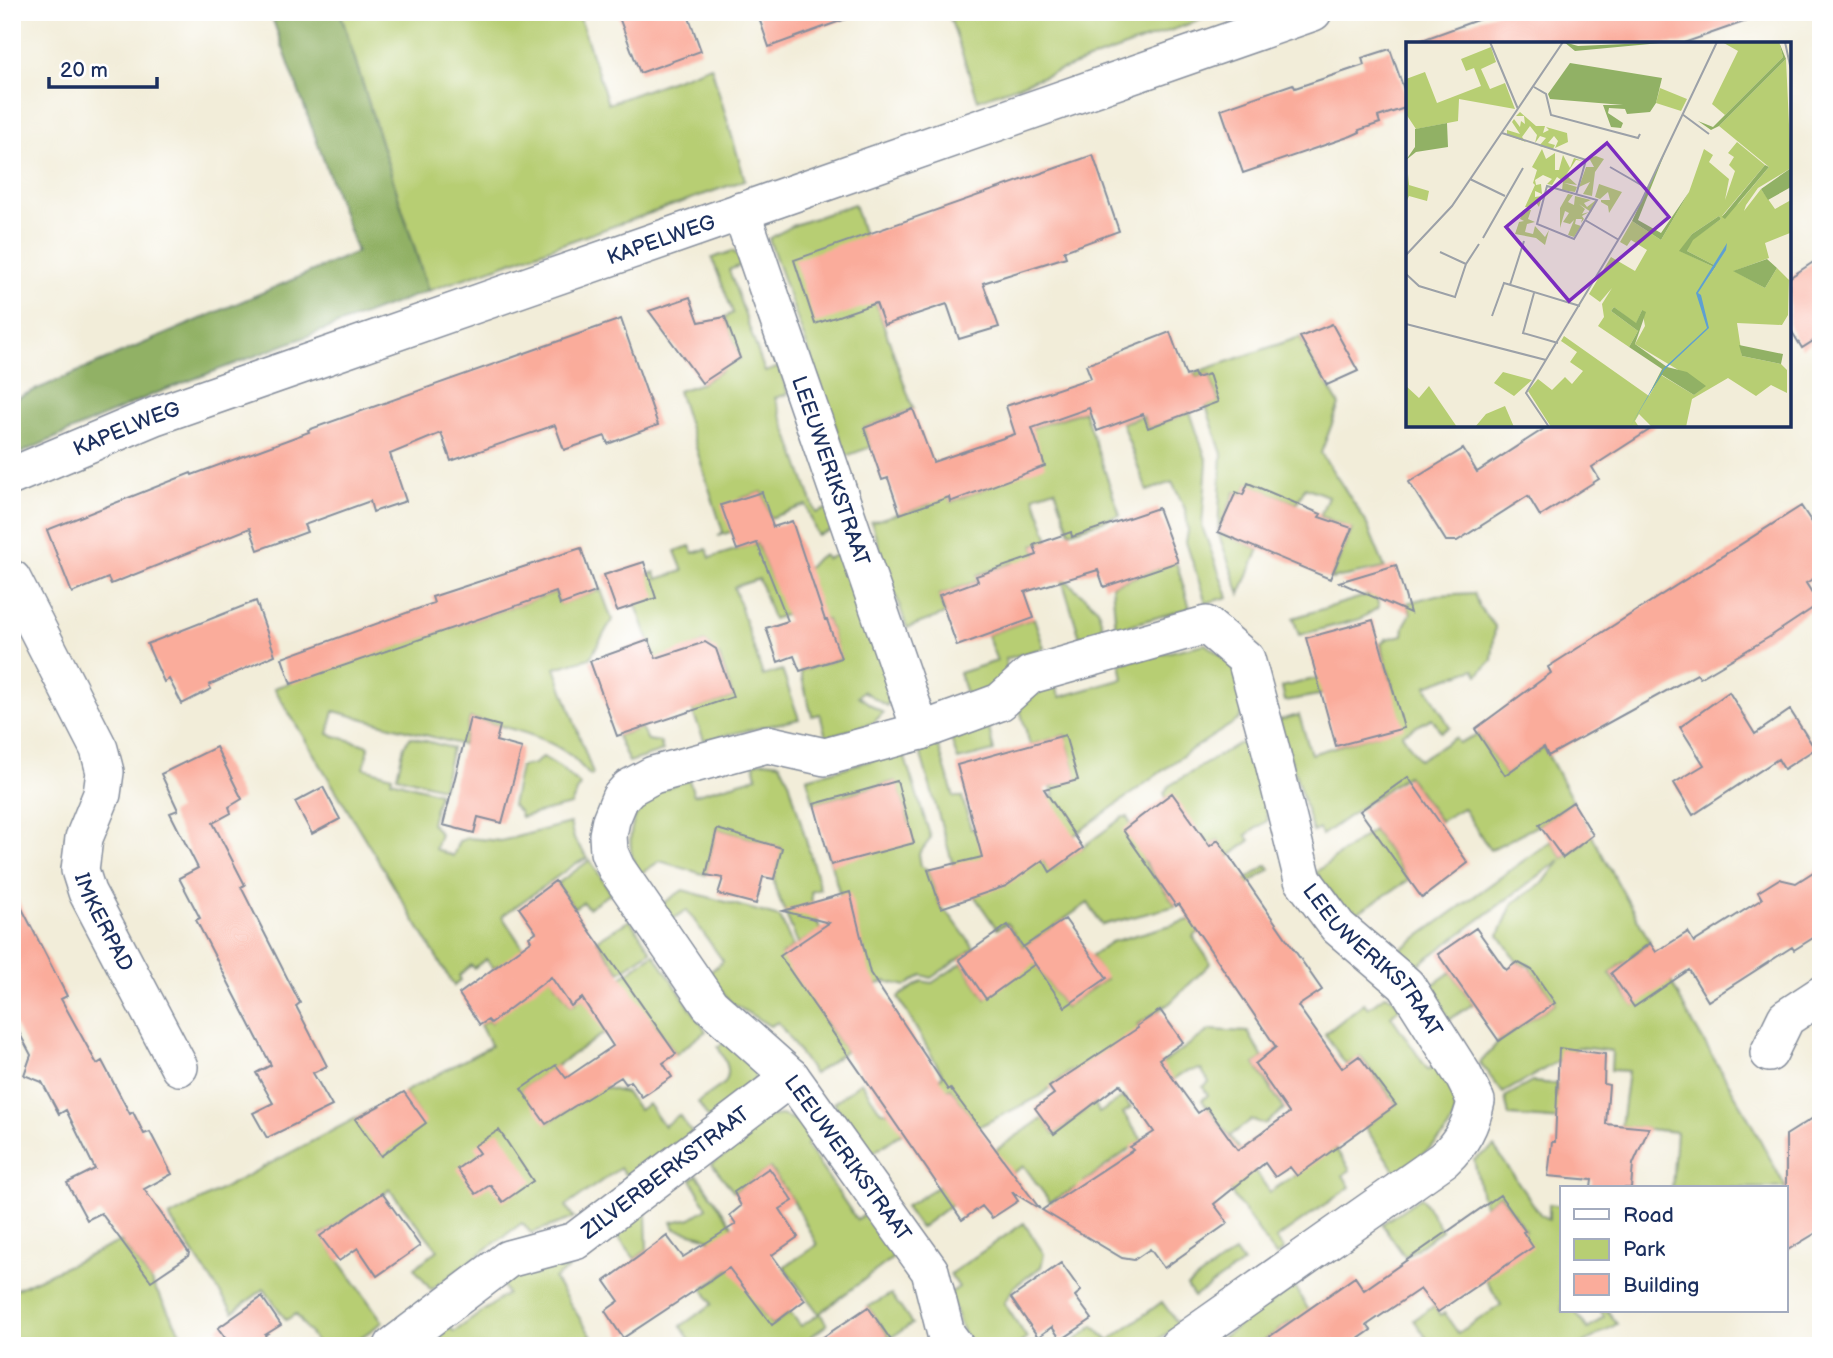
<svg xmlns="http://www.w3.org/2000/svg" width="1833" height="1358" viewBox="0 0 1833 1358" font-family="'Balsamiq Sans',sans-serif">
<rect width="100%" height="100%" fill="#fff"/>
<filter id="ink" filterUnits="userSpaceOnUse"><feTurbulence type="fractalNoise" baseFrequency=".0143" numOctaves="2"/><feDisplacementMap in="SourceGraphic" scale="14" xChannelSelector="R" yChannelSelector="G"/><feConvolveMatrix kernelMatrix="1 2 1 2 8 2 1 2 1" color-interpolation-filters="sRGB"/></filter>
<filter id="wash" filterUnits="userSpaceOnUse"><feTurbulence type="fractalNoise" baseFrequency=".00686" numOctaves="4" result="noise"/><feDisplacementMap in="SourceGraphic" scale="28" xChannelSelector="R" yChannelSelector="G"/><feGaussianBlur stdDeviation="1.57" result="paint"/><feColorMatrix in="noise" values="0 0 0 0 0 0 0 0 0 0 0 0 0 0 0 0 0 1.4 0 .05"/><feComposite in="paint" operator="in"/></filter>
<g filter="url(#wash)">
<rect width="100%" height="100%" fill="#f2edd9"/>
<path fill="#b7ce73" stroke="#697e68" stroke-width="2" d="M340,12h238l30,92 103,-38 34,114 -317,111z
M948,12h274l-244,88z
M854,204l10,32 8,56 41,117 -49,19 7,19 -25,9 -77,-217 23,-13z
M733,251l7,7 1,7 -12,5 36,102 14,-5 9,27 -13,4 41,115 13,-5 7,21 -19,6 -11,-30 -36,13 -8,-26 -23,7 9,27 -30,10 5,-4 -45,-141 24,-8 20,-13 -1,-3 19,-8 -15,-42 8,-4 -21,-55z
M1300,337l39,68 -18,48 44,67 20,48 -54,11 21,-50 -32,-13 8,-20 -23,-9 -8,17 -49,-20 -5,11 -8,-3 -17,40 41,17 -19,45 -22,-62 4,-78 -16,-48 12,-5 -9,-27 -13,4 -2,-5z
M1084,411l36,104 -50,17 -15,-43 -21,7 15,44 -15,5 10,33 -25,1 -6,-16 -36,12 1,6 -39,14 6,19 -38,14 -36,-106 59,-18 -12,-37 28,22 5,13 38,-15 -5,-11 48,-48z
M1190,412l17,50 -5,64 26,71 -22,6 -20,-61 2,-11 -2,-20 -14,-29 -25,9 -25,-68 21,-7 5,12z
M757,543l15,36 27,31 -26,9 -14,-40 -25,8 29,89 19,-6 17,49 -95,21 -12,-30 41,-13 -14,-42 -4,1 -4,-10 -6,-4 -48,21 -21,-58 12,-31 7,-2 2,7 26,-8 -8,-20 15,-5 3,7 14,-4 3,9z
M844,552l48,139 -5,15 -24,-15 -5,5 25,17 -10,10 -47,14 -6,-23 -8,2 -12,-45 40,-13 -13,-38h-2l-33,-48 17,-5 8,-9 7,-3 2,4z
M1176,562l14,46 -74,21 -4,-44z
M1061,576l37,33 6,23 -24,6z
M601,590l11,30 -22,38 -35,10 38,106 -2,2c-7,-6 -13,-14 -20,-20 -28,-22 -68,-29 -101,-38l-7,27 -129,-34 -6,23 41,12 -5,22 28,8 -1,4 48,13 -8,30 9,11 -5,15 18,7 6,-15 9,-3 33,3 69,-18 4,16 14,19 -13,6 -73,52 23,35 -32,17 -7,-9 -12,9 -3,-3 -12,11 2,4 -7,6 -180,-298 282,-96 4,12z
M1375,593l4,14 -19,12 -61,16 -6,-17z
M1474,593l5,14 16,19 -3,34 -14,15 -4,-6 -48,17 24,41 -9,5 -9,-14 -30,16 17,26 36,-22 4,5 19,-9 27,40 39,-27 29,55 -34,23 -49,25 -27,-42 -23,13 -33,-46 -85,60 -3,-6 -6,3 -34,-112 20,-5 12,39 68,-20 13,-49 -11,-41 5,-5 17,-4 1,-9 7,-13 -4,-10 29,-8z
M1034,618l10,30 -39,11 4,18 -41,22 -9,-26 38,-12 -10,-26z
M1205,644l28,20 11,48 -6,8 -50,32 -146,107 9,12 72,-54h5l17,46 31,43 -74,19 -14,-22 -64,44 41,60 41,-28 -15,-23 20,-14 78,-22 78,-55 3,4 -57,40 1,12 -21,16 18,26 -41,40 -33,22 11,18 -64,45 -13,-18 -32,27 -61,30 -28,-39 -9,7 5,7 -76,53 -36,-52 27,-21 20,30h7l43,-25 12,-12 -45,-78 24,-16 10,2 30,-20 24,36 37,-52 -16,-24 -10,6 -44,-64 -34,-117 18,-6 17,55h8l9,32h6l49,-26 28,-7 -3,-9 26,-8 -12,-44 -35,10 -11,-39 34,-25 7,16 63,-18 -3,-16z
M1341,672l5,18 -61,11 -3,-14z
M641,728l7,12 12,2 3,9 -34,11 -12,-26z
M989,728l5,23 -36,9 -7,-21z
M411,737l41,11 -10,40 -45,-12 7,-30z
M1247,743l13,12 7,66 -21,14 4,5 -21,17 -11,-17 -8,6 -44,-48 -2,-5 5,-7 69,-42z
M903,752l28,86 -12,16 2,12 7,4 13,38 8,6 25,34 -43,30 -9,-3 -16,11 -21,-5 -7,3 -54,36 22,31 -32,23 -36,-52 -8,4 -40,-24 -21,-29 14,-12 -36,-51 -14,9 -12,-14 22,-15 97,27 13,30 -13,9 36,-23 -18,11 -23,-56 -1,-9 7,-31 -64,-19 -11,46 -46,-14 -20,13c-16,-24 -12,-61 13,-79 11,-8 24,-11 36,-15l5,15 63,-18 -3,-14 11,-2 15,2 9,18 31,108 -9,3 1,11 11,37 17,-45 -14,-48 83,-23 -13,-43 -82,23 -7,-26z
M543,757l18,11 19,17 -9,20 -50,12 -2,-6 -7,-6 8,-38 14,-3z
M1583,819l67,123 -19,14 3,4 -11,3 -13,11 24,32 27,-45 27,54 55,93 58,108 -15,9v-37h-114l4,-56 -55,-6 7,-55 -17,-1 1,-19 -34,-4 -25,17 -50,29 -23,-30 19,-22 56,-38 -27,-39 -3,2 -8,-4 -18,-27 14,-32 31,-21 16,-22 -146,108 -14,-18 151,-109 12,17 22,-16 -11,-17z
M1373,830l36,50 -60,38 -33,-46z
M590,860l21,33 -23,15 -5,-6 -9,6 -17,-24z
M630,920l21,31 -31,21 -23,-32z
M654,954l52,77 -30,23 -25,-35 -42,11 -87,59 26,34 55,-36 23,6 13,17 9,-6 16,22 15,-11 14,19 -64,45 -9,-11 -54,38 8,12 -43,15 -9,-10 -91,67 -17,-22 24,-18 -49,-61 -6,7 -62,39 62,87 -35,24h-29l-23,-32 -10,6 -22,-31 -31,23 -64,-95 204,-108 8,46 43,-33 -20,-30 87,-46 -11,-21 8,-5 3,3 53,-64 12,25 15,22 11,-8 4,4z
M1451,972l22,32 -23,15 -22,-31z
M1386,995l9,5 5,8 -9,8 37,54 11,-8c5,11 13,24 16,36 7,36 -36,57 -59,75l-31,-46 31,-23 -36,-48 -14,9 -21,-31 39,-31 4,5z
M1210,1030l38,2 15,26 -8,6 29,45 -19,15 -14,-4 -21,16 40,56 65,-44 15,22 -7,5 7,12 -74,52 8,11 -8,6 -65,-92v-10l19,-17 -28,-37 6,-5 -5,-8 6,-5 -8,-13 -16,3 -32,21 -10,-16z
M729,1037l28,32 -4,16 -43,36 -12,-19 27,-19c8,-14 -1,-24 -7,-36z
M1532,1082l24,2v13l8,2 -1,21 -54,-4 -4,-19z
M1123,1097l8,11 -8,5 19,27 -58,42 7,28 -16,-22 -25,14 -26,-36 -18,11 -16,-23 53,-36 11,16 41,-31 4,10z
M781,1115l21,7 15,15 -11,8 51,75 12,-8 29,42 -78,59 7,12 -25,18 2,3h-110l-13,-20 31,-22 -9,-15 41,-31 -41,-22 -28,-7 -3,-7 19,-4 16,-10 -16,-29 6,-4 78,112 -20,15 17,23 18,-13 11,14 18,-12 -35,-47 33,-22 -24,-45 -23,-32 -36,24 -22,-28 20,-13 -5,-8 39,-26z
M1494,1147l46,67 9,5v-15l13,2v105h13l13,18 16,-12 -4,-6h8l9,13 -39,22h-146l-18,-26 20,-14 6,9 4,-2 14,20 43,-28 -22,-37 46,-38 -25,-35 -16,11 -10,-46z
M939,1186l13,18 -32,24 -15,-21z
M1421,1197l21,33 -37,27 -23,-33z
M646,1211l1,39 -12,9 -20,-26z
M1024,1223l20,31 -3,13 -26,19 -11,17 23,35 -10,8h-49l-19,-52 10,-7 -9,-13z
M121,1241l30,40 37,65h-176v-55z
M1235,1252l8,11 -49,34 -7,-11z
M559,1253l10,15 -15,11 44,67h-161l-9,-13 17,-12 9,11 53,-38 -6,-11z
M1294,1286l19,31 -23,5 -27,19 2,5h-55z
M891,1294l21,30 -22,14 -22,-31z
M1162,1302l17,23 -30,21h-81l26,-20 14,15z"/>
<path fill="#91b165" stroke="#567062" stroke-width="2" d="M270,12h70l88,279 -274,103 -142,63v-57l345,-148z"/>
<g id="blocks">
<path fill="#faac9b" d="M617,12h70l14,39 -61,22z
M757,12h96l1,4 -85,31z
M1499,12h259v5l-77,27h-259v-4z
M1390,49l18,52v6l-30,10 2,6 -21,7 1,2 -9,4 -108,37 -22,-64 72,-25 2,4 69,-23 -2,-7z
M1093,155l26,76 -55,20 2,6 -83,26 16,44 -40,12 -12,-35 -63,21 -8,-22 -61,21 -21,-64z
M1821,257v79l-19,12 -13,-21v-49z
M690,297l9,25 26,-5 15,41 -38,25 -53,-72z
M621,319l37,106 -50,19 -3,-8 -41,14 -9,-25 -104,36 -10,-28 -51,21 16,47 -33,11 -3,-11 -66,24 3,7 -49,18 -8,-22 -139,56 -3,-6 -36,15 -25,-63 144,-57 1,2 117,-43 -1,-2z
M1332,324l26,47 -31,14 -27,-48z
M1170,332l16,44 8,-3 2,5 13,-4 9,28 -70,26 -5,-14 -46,17 -8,-23 -57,20 13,38 -95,36 -1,-5 -49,17 -12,-36 -6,2 -18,-52 49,-19 20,53 82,-28 -9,-28 85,-28 -5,-13z
M1550,425h107l-65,42 7,12 -59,37 -12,-20 -71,45h-11l-37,-59 54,-33 14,23z
M1248,483l73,31 -2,3 33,11 -22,51 -112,-47 18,-40 7,3z
M762,492l11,35 19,-6 33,99h2l14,38 -41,13 -6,-15 -16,6 -12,-34 22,-7 -31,-78 -20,7 -16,-45z
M1801,506l20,30v38l-15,9 13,21 -48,32 -71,42 -3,-4 -149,82 -4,-9 -39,28 -30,-46 76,-56 -3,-6z
M1158,508l20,54 -74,25 -6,-17 -73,22 9,26 -77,28 -18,-51 39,-14 -2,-5 61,-21 -3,-10 37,-13 1,5z
M581,548l15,44 -36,13 -4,-13 -265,92 -9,-26 152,-55 -2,-6z
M644,562l12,36 -39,13 -13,-36z
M1396,565l14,48 -71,-31z
M256,601l19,54 -66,30 2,4 -29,15 -13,-25 -5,3 -17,-38z
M1373,620l31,108 -68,18 -30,-108z
M649,640l7,18 49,-16 11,7 17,48 -116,39 -27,-75z
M1729,692l26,42 35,-24 25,39 -31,20 -6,-10 -85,56 -19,-32 30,-18 -24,-38z
M470,718l30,8 -4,15 26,7 -20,75 -24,-6 -4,16 -31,-8z
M1065,735l13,45 -34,9 39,59 -33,24 -7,-12 -37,26 -65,22 -13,-38 54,-13 -25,-92z
M216,747l26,52 -13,8 2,6 -18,10 32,62 -4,2 59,116 -4,3 31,60 -14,7 19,33 -65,32 -14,-25 20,-10 -17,-30 15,-8 -75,-145 4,-2 -21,-40 19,-10 -28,-55 8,-3 -17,-36z
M1408,777l60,86 -46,35 -62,-87z
M897,781l17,62 -83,22 -17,-61z
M323,787l17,32 -28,15 -17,-32z
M1172,793l38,53 8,-6 104,150 -24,16 44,62 17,-12 37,49 -99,71 -7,-9 -15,10 -10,-14 -51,41 14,19 -64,45 -14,-19 -16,11 -12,-2 -80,-48 91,-60 -3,-3 24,-15 -34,-48 -66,50 -19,-26 19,-14 -5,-7 89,-59 -1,-2 23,-16 23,32 -24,17 39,54 9,-6 31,43 51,-37 -34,-49 21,-17 -97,-143 -3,2 -53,-76z
M1573,802l20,33 -30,23 -24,-33z
M717,829l65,19 -8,31 -11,-2 -7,27 -38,-10 5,-16 -17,-3z
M1821,867v66l-27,17 -2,-3 -84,54 -19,-31 -55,37 -23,-34 39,-30 6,9 32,-20 6,10 68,-43 -4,-7 21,-13 17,4z
M555,881l121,173 -13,9 9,14 -30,20 -12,-16 -4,3 -5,-7 -75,47 -25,-35 35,-24 10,13 47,-32 -31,-48 -11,8 -20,-29 -60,46 -3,-3 -8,5 -21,-31 72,-53 -2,-4 7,-5 -17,-24z
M12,889l55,107 -6,3 36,65 5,-3 28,53 3,-2 11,22 6,-2 22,42 -28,15 45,64 -1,3 -37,25 -50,-68 -14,7 -20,-37 28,-14 -29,-59 -7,4 -17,-32 -18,-7 7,-20 -19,-36z
M850,892l20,81 78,117 2,-2 90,121 -28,-17 6,9 -26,17 -10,-12 -20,14 -182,-264 49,-33 -46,-12z
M1065,919l42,59 -42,29 -42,-60z
M1008,925l27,39 -49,35 -27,-40z
M1476,928l30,42 11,-8 15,8 23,33 -56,38 -61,-87z
M1559,1048l46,6 -1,30 5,1 -3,39 43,4 -16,36 -2,24h-40l1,-8 -44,-4 4,-34h3z
M404,1092l22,31 -45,33 -26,-37z
M1821,1113v117l-35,21v-116z
M499,1130l34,51 -30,21 -13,-17 -14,9 -19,-25 22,-16 -5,-7z
M769,1168l24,33 -13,8 18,28 -26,18 33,45 -33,25 -43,-57 -106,70 -18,-27 14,-10 -14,-20 62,-45 16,21 53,-33 -6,-9 11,-9 -7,-14z
M382,1193l38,53 -43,30 -19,-28 -19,13 -19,-25z
M1500,1195l25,36 -2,1 10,15 -95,65 -18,-23 -53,36 4,5 -23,16h-92l99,-69 9,13z
M1061,1263l20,28 -6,5 17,23 -31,21 -9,-13 -14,10 -27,-39z
M262,1297l19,28 -16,10 7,11h-41l-13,-18z
M868,1307l27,39h-85z"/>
</g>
</g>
<g filter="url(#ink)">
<use href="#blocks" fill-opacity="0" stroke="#868e9c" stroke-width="2"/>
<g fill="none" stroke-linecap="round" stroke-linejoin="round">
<g stroke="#868e9c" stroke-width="40">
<g id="street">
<path id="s1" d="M741,211l180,520"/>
<path id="s2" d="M12,476l143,-60 1158,-404"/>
<path id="s3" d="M12,579l87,170 6,23 -3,22 -18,44 -4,32 7,22 92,175"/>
<path d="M1769,1053l17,-35 35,-23"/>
<path id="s4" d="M393,1346l115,-87 67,-18 216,-164"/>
<path id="s5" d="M955,1346l-9,-12 -16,-63 -139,-194 -81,-72 -94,-137 -7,-16 -1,-17 3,-15 9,-22 9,-10 24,-13 114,-31 58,13 96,-26 79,-29 30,-27 176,-50 40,34 23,84 34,137 35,47 68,58 57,90 13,26c-5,24 -14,41 -32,58l-266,187"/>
</g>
</g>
<use href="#street" stroke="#fff" stroke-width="37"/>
</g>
</g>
<g text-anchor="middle" stroke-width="6" stroke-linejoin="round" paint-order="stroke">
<g font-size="21" fill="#1b2f5e" stroke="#fff">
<text dy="7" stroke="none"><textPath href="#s2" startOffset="691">KAPELWEG</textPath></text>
<text dy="7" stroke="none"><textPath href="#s2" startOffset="124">KAPELWEG</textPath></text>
<text dy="7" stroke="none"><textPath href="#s1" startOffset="275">LEEUWERIKSTRAAT</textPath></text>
<text dy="7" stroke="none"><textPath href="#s3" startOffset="374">IMKERPAD</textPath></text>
<text dy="7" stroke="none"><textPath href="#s5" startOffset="1680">LEEUWERIKSTRAAT</textPath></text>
<text transform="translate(848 1158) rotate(54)" y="7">LEEUWERIKSTRAAT</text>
<text dy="7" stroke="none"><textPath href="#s4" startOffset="327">ZILVERBERKSTRAAT</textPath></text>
</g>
</g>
<g transform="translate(1406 42)">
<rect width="385" height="385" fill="#f2edd9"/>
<path d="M316,0h57l4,15 -58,58 -13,-11 26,-53zM85,5l5,15 -15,7 9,20 15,-6 10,26 -56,-10 -1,22 -42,8 -10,-15v-35l19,-7 12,31 44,-17 -7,-18 -8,3 -5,-12zM380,17l5,109 -33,20 -12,17 -2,6 17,-22 14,20 16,-9 -3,115 -6,10 -45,-2 5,33 39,8 6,6v23l-16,-8 -15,11 -28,-18 -36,21 -6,28h-34l-13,-13 -4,7 4,6h-88l-23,-36 10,-12 14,11 13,-13 7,7 11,-13 -13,-9 7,-10 -16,-11 3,-5 85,60 12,-21 33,20 11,-9 -70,-42 10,-18 -3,-16 -6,14 -22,-17 -3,4 27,20 -9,16 -31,-21 6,-9 -2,-13 10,-16 -12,14 -11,-8 22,-37 24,14 12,-21 -16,-10 -4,6 -7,-4 12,-21 29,19 28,-48 15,-43 9,6 -4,7 20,17 -4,21 10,-29 -6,-6 5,-8 -6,-4 9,-11 28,23 -43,51 17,-13 30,-36 -50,-41zM313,174l2,3 -29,21 -5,11 29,15 -12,18 10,-17 -34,-16 12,-17zM384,191l-1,47 -12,-12 -12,20 -31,-17 35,-13 -4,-15zM254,46l27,11 -6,12 -25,-8zM114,70l16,14h9l-2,7 6,-3 -3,-3 21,6 1,9 -13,6 3,-7 -4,-5 -6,7 7,2 -2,4 -14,-3 7,-8 -6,-2 -5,7 2,-8 -7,-9 -8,11 4,5 -19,-7v-5l13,4 -8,-12 2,-3 6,8 1,-6 4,3 -1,-8h-8zM136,107l4,10 9,-6v17h4l4,-15 7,13 4,-10 9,3 -7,-1 -10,15 11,10 -13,-2 13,4 -2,5 -13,-2 1,-9 -6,-4 -5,8 -5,-1 5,-5 -9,-4 -8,5 1,5 5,-1 1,10 -7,-3v6l7,-1 -3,11 -4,-6 -4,7 -6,-1 10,-22 -2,-2 4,-13 -5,-3zM190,114l8,3 -9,13 -3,24 -9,-2 7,-12 -11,5 7,-20h8l-5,-9zM2,132l1,11 20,6 -2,10 -18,-5 -3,6zM193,142l23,8 -13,21 -1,-7 -7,-4v-2h9l-2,-8 -8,7 -5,-2zM162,152l5,1 -5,7 6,3 1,-9 16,4 -7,3 3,4 9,-7 -5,12 -12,-8 6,5 -3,5 7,-2 -7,4 2,3 -3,4 1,-4h-6l-1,5 6,2 -7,11 -6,-2 6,-15 -4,4 -7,-2 6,-9 -4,-2 -5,17v-20zM117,168h8l-3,9 7,3 -8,2 -2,8 8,2 2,-8 10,11 4,-7 -4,15 -9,-7 -21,-4 4,-12 5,-1 -4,-2zM97,330l29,8 -18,16 -20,-13zM0,344l13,12 10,-12 28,41h-51zM99,364l9,21h-39l11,-13z" fill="#b7ce73" fill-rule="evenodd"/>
<path d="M158,0l14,4 93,-4 -96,9zM373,0l7,17 -67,67 -8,4 -13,-9 15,6 70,-70zM164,21l92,15 -6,25 -6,9 -23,2 -2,-5 -16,-1 -1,5 15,10 -2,5 -10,-1 -8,-22h20l-73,-6 -2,-5zM41,81l1,24 -32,5 -10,8 9,-13v-18zM260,108l-28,70 23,13 28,-41 -28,48 -29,-19zM359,123l4,2 -44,52 -3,-2zM385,126v19l-23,13 -7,-11zM313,174l2,3 -28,21 -6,11 29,15 -12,18 10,-17 -35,-16 13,-17zM361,217l10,9 -12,20 -32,-17zM208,265l22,16 6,-13 4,2 -11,32 32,23 20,5 19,14 -12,9 -32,-20 -14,21 14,-27 -33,-22 9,-16 -27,-20zM333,303l44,9 -2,10 -39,-8z" fill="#91b165"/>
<path d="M321,201l-1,7 -28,43 3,2 8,33 -45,42 -34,57 34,-59 43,-40 -11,-35z" fill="#5ea0d2"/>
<path fill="none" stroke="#9ca1a8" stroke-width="2" d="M84,0l28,67M379,0l6,28M128,45l12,7 5,21 87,23 2,-4M276,72l27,20M96,91l84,27 -10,35M204,125l38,22M64,137l35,17M141,144l50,14 -23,39 -37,-15zM179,178l34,20M77,196l40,-70M34,210l26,12M0,213l46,-49 111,-164M0,232l13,12 36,11 11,-33 13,-20M104,243l14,-44M128,251l-11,40 35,10M86,274l12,-33 76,23M0,282l140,36M143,385l-23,-34 115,-191 76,-160"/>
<path fill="#7b2cbf" fill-opacity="0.15" stroke="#7b2cbf" stroke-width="3.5" d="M201,101l62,74 -100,84 -63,-74z"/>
<rect width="385" height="385" fill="none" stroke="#1b2f5e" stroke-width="3.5"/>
</g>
<rect width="1833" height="1358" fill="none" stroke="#fff" stroke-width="42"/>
<rect x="1560" y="1186" width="228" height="126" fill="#ffffff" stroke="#a4acbf" stroke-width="2"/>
<rect x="1574" y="1209" width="35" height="10" fill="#ffffff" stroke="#a4acbf" stroke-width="2"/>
<text x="1623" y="1222" font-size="21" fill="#1b2f5e">Road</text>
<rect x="1574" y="1239" width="35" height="21" fill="#b7ce73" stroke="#a4acbf" stroke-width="2"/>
<text x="1623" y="1256" font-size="21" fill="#1b2f5e">Park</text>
<rect x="1574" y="1274" width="35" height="21" fill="#faac9b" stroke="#a4acbf" stroke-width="2"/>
<text x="1623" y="1292" font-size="21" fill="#1b2f5e">Building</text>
<path d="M49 77v10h108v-10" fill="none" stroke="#1b2f5e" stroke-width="3.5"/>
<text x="60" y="77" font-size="21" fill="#1b2f5e" stroke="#ffffff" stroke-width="5" paint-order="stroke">20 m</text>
</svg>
